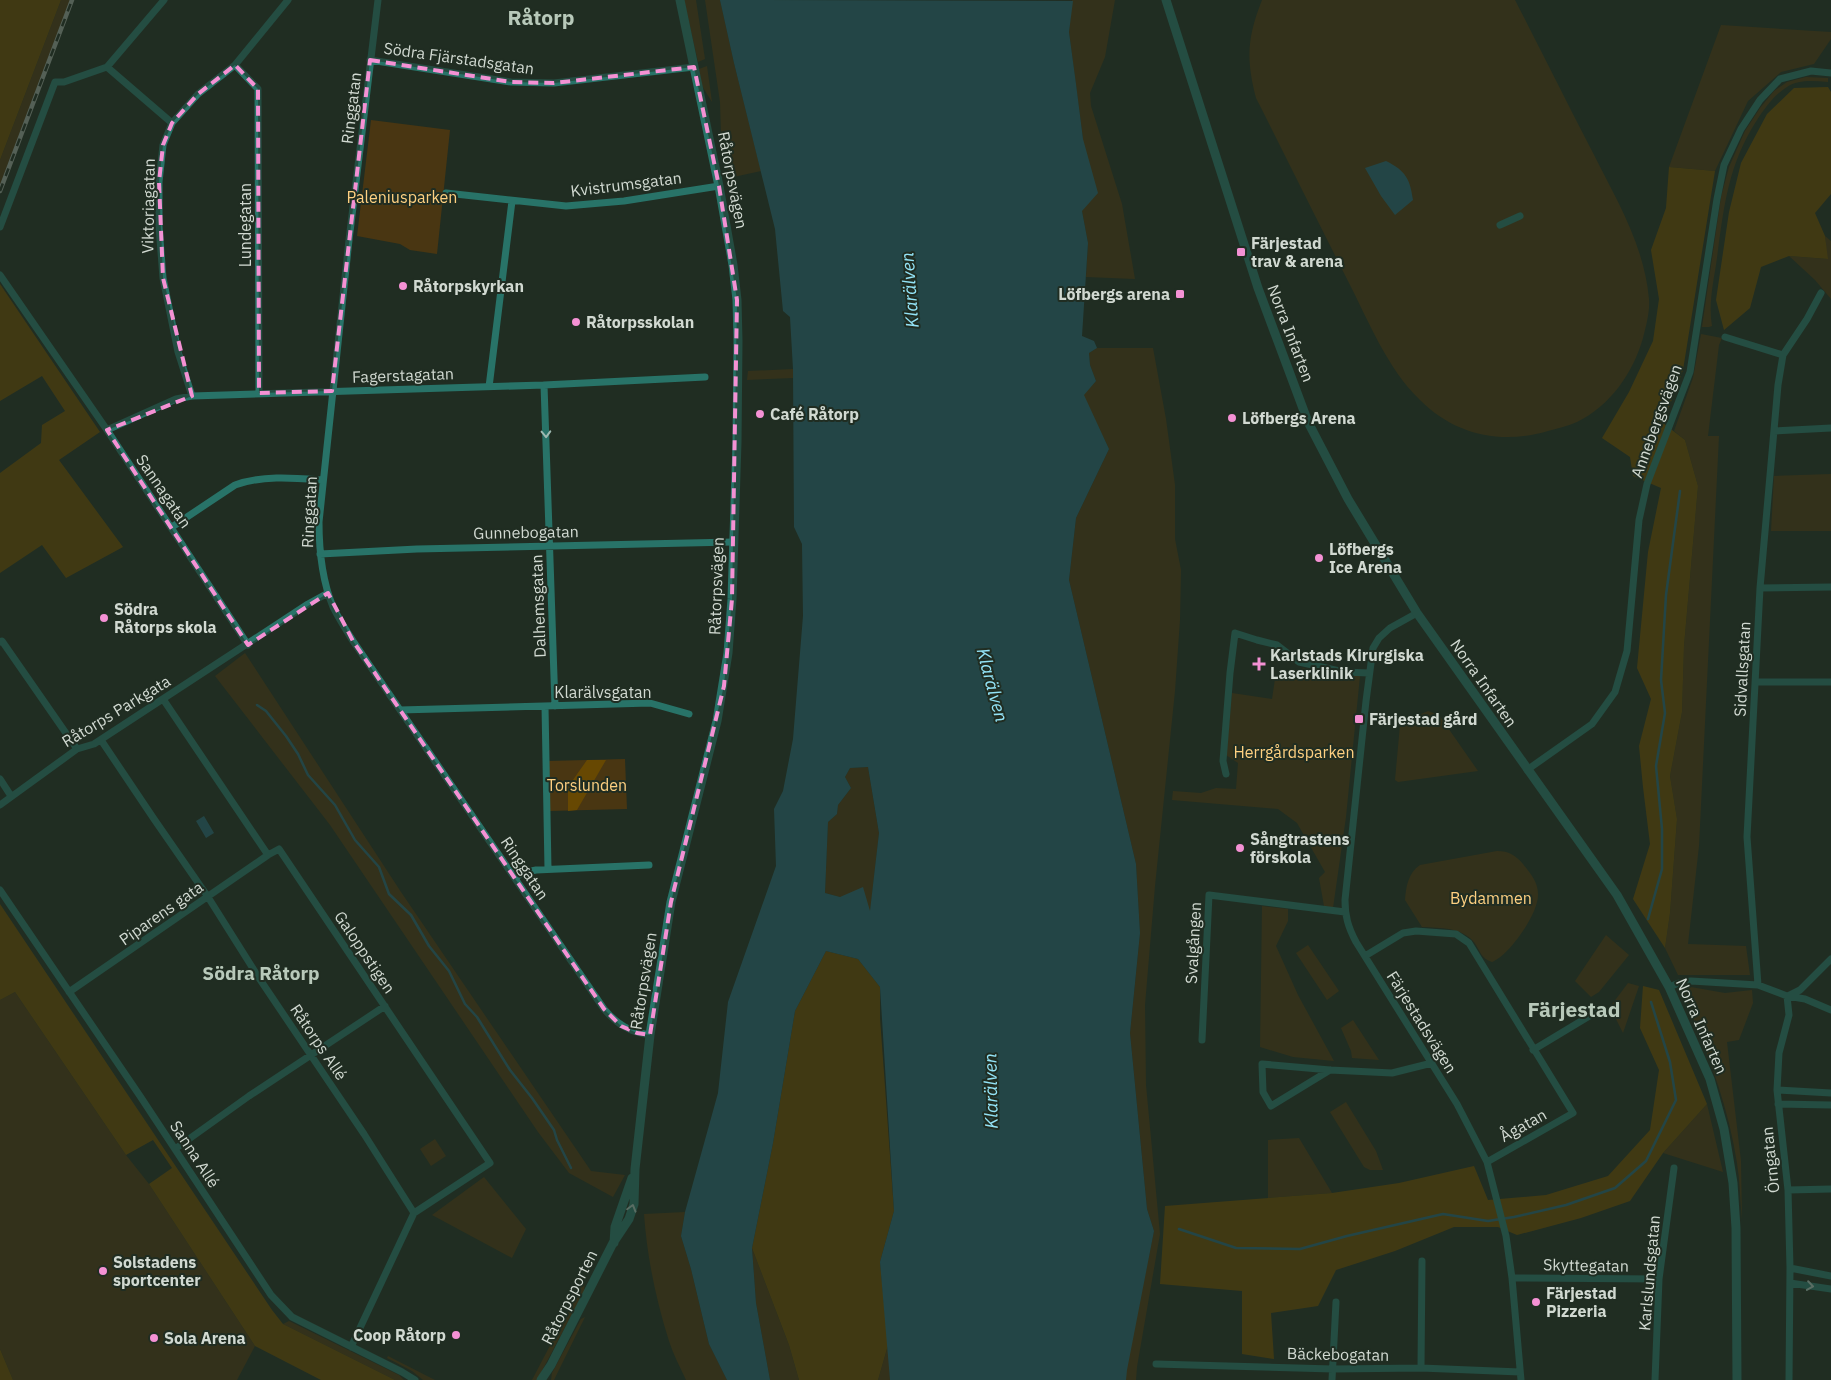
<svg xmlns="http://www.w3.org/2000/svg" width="1831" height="1380" viewBox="0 0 1831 1380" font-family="'IBM Plex Sans',sans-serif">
<rect width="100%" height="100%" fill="#202d22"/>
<path fill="#493612" d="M61,0h9l-70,185v-25z
M684,0h12l9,59 -7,3z
M705,0h15l14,63 27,108 -32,7 -8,-44 -1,-32z
M1072,0h43l-10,57 -15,36 1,13 31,98 13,75 -49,-2 2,-34 -6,-32 1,-72 -14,-107z
M1262,0h253c26,50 51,101 77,151 24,48 52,93 57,148 1,13 -3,27 -6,39 -10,35 -33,68 -66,84 -9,4 -19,6 -29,9 -47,14 -93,4 -128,-31 -33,-32 -51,-78 -72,-119 -31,-61 -61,-122 -92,-183 -10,-39 -9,-60 6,-98z
M1721,25l110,7v7l-17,25 -33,8 -33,29 -33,70 -46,-4z
M707,66l5,36 -10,-16 -3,-17z
M1806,77l22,1v4c-14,-1 -29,-3 -41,5 -13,8 -22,21 -30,33 -29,45 -33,86 -40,138 -3,22 -9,45 -5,68l-3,1h-7l19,-130 8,-30 16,-36 15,-23 14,-17 13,-9z
M371,120l79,10 -13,124 -27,-4 -10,-6 -43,-8z
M1825,236l6,5v58l-16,-19 -26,-24 38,3z
M1701,334l21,4 -3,7 -11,91h11l-20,410 -11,98 58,2 4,29h-72l-13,-27 5,-35 7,-94 -7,-43 12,-64 2,-66 14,-160 -13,-46 -11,-9 19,-53z
M1097,348h56l13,71 9,66v54l6,31 -1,50 -5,71 -20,195 -10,119 1,80 14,149 -23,133 -1,13h-10v-10l28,-139 -7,-22 -17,-176 10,-100 -4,-69 -67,-284 7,-62 33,-69 -26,-54 13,-14 -6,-16 -1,-12z
M793,369v9l-46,2 1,-9z
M1831,474v57h-60l3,-55z
M245,653l156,239 190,279 34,4 -12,22 -44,-24 -31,-41 -208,-307 -115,-149z
M1302,668l58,8 -14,141 -13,91 -9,-2 -5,-28 6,-6 -28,-49 -19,-14 -106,-9 1,-9 28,2 15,-5 20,1 2,-26 -12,-8 6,-62 40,6 3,-20z
M1428,711l11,4 39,56 -80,11 -3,-2 5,-55 2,-3z
M625,759l2,50 -78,2 -2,-50z
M868,767l11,66 -9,80 -30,-16 -15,-4 3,-71 9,-8 1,-9 13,-17 -6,-11 5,-9z
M1497,851c12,0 18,4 26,13 7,9 15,18 15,30 1,19 -29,62 -46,68 -11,-3 -12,-12 -18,-20 -13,-15 -33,-14 -52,-15l-17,-27c1,-13 3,-27 15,-35z
M1262,906l26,3v12l-12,25 22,49 36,66 -41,-4 -33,-10z
M1606,935l23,20 -30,37 -8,5 -16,-16z
M1308,945l31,46 -12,9 -31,-47z
M1628,983l11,3 -16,47 -13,-26z
M1691,987l34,6 27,-3 1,13 -14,37 -12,2 14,119 1,59c-2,-19 -2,-38 -5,-57 -9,-59 -31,-115 -54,-168l1,-6z
M15,992l111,163 23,29 106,162 -18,34h-224l-13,-31v-349z
M1353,1020l26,40 -27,-2 -1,-7 -10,-23z
M1346,1102l30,49 7,19h-13l-6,-3 -34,-55z
M1707,1104l16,68 -60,-19z
M1299,1138l33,55 -64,5v-58z
M435,1139l11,17 -15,10 -11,-17z
M484,1177l42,52 -14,29 -80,-43z
M685,1212l-4,24 10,33 18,75 18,36h-41c-6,-13 -13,-26 -17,-39 -13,-41 -22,-84 -25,-127z
M752,1248l37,97 10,35h-29l-14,-77z
M583,1276l2,2 -1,14 -47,88h-5l47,-90z
M585,1317l-31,63h-3l1,-7 29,-54z
M289,1321l110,54 5,5h-9l-112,-56z
M888,1345l2,35h-12z
M388,1356l43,22 4,2h-12l-11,-9 -25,-13z"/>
<path fill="#674802" d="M0,0h61l-61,160z
M1828,87l3,5v102l-16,19 10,23 3,23 -39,-3 -28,11 -11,41 -26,22 -8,-30 13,-88 12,-49 26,-49 27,-26z
M1669,167l46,4 -32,199 -20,53 22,17 13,46 -14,160 -2,66 -12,64 7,43 -7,94 -5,35 -32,-49 17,-55 -7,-57 -4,-41 12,-47 -14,-31 11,-116 13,-64 -28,-12 -3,-19 -28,-19 27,-46 24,-51 6,-42 -8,-49 15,-42z
M0,284l100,148 -41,28 64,87 -57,31 -24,-33 -42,28v-100l41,-30 1,-18 23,-14 -23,-35 -42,25z
M587,760h19l-29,50 -9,1v-24z
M0,904l272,406 11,14 112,56h-74l-66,-34 -106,-162 23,-16 -19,-28 -27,15 -111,-163 -15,8z
M826,951l32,8 22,28v31l14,193 -14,51 8,83 -10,35h-79l-10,-35 -37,-97 21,-105 22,-132z
M1643,986l16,4 48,114 -44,49 -33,48 -49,17 -64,17 -19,-8h-44l-59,24 -59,19 -18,36 -47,7 3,46 -32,-5v-63l-82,-7 5,-78 167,-13 67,-10 75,-17 14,34 58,-5 62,-19 42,-46 9,-60 -19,-42z
M0,1349l13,31h-13z"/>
<path fill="#276371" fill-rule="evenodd" d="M720,0l353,1 -4,31 7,52 7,55 15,54 -16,18 6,32 -6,93 12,5 3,7 -8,5 1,12 6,16 -12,14 25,54 -33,69 -7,62 67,284 4,69 -10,100 17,176 7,22 -27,139 -1,10h-236l-10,-118 14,-51 -14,-224 -22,-28 -32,-8 -31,60 -22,132 -21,105 4,55 14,77h-43l-18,-36 -18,-75 -10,-33 4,-24 33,-119 10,-91 48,-136 -2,-57 9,-18 10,-52 10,-123 -1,-72 -8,-17 -1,-158 -3,-52 -7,-6 -8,-82 -41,-166zM868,767l11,66 -9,78 -7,-24 -23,10 -15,-4 3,-71 9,-8 1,-9 13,-17 -6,-11 5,-9z
M1386,161c20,10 24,18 27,39l-18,15 -14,-19 -16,-28z
M204,816l10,17 -8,5 -10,-17z"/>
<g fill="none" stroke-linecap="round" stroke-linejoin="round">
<path stroke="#276371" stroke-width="2.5" d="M257,705l9,6 20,25 12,18 10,21 27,30 20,35 24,27 10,27 22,21 18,31 20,25 16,33 12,13 33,53 22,28 22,32 3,10 14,28
M1648,919l14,-50v-40l-6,-63 9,-53 -4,-33 5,-85 14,-104
M1179,1229l57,19 64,1 47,-13 96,-22 45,7 26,-4 52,-12 49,-17 31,-27 30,-61 -6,-38 -19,-60"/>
<path stroke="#287368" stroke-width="7" d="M378,0l-29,240 -30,282c0,28 3,58 14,85 6,12 13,23 20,34l251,368c13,15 25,23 46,26
M370,60l141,22 43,1 140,-16
M235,65l23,24 1,304
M107,67l57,-67
M107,67l65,56
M446,193l120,13 58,-5 95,-15
M1500,225l20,-9
M0,227l55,-145h9l43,-15
M0,275l107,155 141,215
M1725,337l58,18
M544,385l11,321
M489,387l23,-186
M192,396l-14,-44 -15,-74 -4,-52v-44l4,-37 9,-22 26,-29 37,-29 53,-65
M107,430l69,-31 16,-3 352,-11 161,-8
M1774,431l57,-3
M172,527l63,-42c27,-10 60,-7 88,-5
M320,554l97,-5 316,-7
M1760,588l71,-1
M1417,613l-27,15 -11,10 -6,10 -7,53 -21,199c0,16 3,27 11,42l101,162 30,58 19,74 6,42 9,102
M0,642l2,-1 75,108
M1755,682h76
M163,699l105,156 11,-6 211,314 -76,50
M545,706l3,163
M400,710l250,-7 39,11
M101,740l53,79 54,78 51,81 105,156 50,79 -63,134
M1527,770l65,-46 23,-32 12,-41 12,-131 8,-36 43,-112 27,-173 7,-34 17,-36 19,-29 20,-21 31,-8 20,2
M1226,774l-3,-13 7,-88 5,-40 22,7 20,5 22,17 45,10 25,1
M0,779l11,17
M0,805l77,-56 17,-5 214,-140 20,-11
M515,878l7,-5 14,-3 113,-5
M0,890l140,206 131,199 21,22 110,55 13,8
M1365,956l38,-23 13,-2 40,3 13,9 104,170 -86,49
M1758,985l-11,-148 13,-249 18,-203 5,-30 24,-36 14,-26
M1669,987l10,-4 12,-2 67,4 29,11 18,3 26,11
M69,992l199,-137
M1787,996l2,19 -10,38 -2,37 11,100 2,78 -1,112
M1788,996l12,-6 31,-31
M1202,1040l7,-145 136,17
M1533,1050l68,-41
M1330,1070l-59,36 -8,-14 -1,-28 68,6 62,3 40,-10
M1777,1090l54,3
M1778,1104l53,1
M175,1149l74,-53 136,-90
M1788,1190l43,-1
M1790,1268l41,8
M1512,1278l147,1
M1790,1283l41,6
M1156,1364l177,5 88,-1 99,4
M1421,1368l1,-107
M1332,1380l4,-78
M1655,1380l4,-101 15,-111"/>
<path stroke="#287368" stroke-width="9" d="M1166,0l92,288 50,134 40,77 69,114 200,282 52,92 41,92 14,50 9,54 3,45 1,152
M614,1243l1,-16 17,-49
M541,1380l10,-15 62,-122 16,-24 5,-15 1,-35 15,-134 21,-133 46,-181 11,-68 4,-54 5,-157 1,-101 -1,-41 -4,-35 -14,-79 -39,-186"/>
<g stroke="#939d94" stroke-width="4.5">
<path id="rail" d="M0,191l72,-191"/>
</g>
<use href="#rail" stroke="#202d22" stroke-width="2.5" stroke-dasharray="8" stroke-linecap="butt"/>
</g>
<defs><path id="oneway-chevron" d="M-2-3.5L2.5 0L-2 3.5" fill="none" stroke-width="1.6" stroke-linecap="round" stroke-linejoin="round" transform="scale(1.25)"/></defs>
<g stroke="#9ebab2">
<use href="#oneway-chevron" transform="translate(546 434) rotate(88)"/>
<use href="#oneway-chevron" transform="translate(632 1208) rotate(-74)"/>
<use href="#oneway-chevron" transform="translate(1810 1286) rotate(8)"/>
</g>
<path d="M0 0H1831V1380H0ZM370,60l141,22 43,1 140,-16 25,119 18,114 -5,299 -8,87 -53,216 -21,133 -13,-2 -16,-7 -17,-17 -251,-368 -25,-48 -80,52 -141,-215 85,-34 -29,-118 -4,-96 4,-37 9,-22 26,-29 37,-29 23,24 1,304 73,-2z" fill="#202d22" fill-opacity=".55" fill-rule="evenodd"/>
<path fill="none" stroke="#f491d4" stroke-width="4" stroke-dasharray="10 6" stroke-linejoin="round" d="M370,60l141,22 43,1 140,-16 25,119 18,114 -5,299 -8,87 -53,216 -21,133 -13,-2 -16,-7 -17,-17 -251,-368 -25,-48 -80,52 -141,-215 85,-34 -29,-118 -4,-96 4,-37 9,-22 26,-29 37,-29 23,24 1,304 73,-2z"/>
<g fill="#f491d4" stroke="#202d22" stroke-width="2">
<rect x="1236" y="247" width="10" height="10" rx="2.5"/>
<circle cx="403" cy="286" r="5"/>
<rect x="1175" y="289" width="10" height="10" rx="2.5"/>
<circle cx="576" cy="322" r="5"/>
<circle cx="760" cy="414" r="5"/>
<circle cx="1232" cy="418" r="5"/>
<circle cx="1319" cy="558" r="5"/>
<circle cx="104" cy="618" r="5"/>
<path d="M1256.5 656.5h5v5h5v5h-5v5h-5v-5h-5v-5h5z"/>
<rect x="1354" y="714" width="10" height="10" rx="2.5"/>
<circle cx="1240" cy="848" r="5"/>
<circle cx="103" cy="1271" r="5"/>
<circle cx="1536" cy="1302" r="5"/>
<circle cx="456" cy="1335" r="5"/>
<circle cx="154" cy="1338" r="5"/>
</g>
<g text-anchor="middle" stroke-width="4" stroke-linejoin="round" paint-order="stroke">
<g font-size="16" fill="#d1d9d1" stroke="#202d22">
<text transform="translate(459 58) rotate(8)" y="6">Södra Fjärstadsgatan</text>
<text transform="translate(351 108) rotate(-83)" y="6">Ringgatan</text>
<text transform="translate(733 180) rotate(79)" y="6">Råtorpsvägen</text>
<text transform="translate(626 184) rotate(-7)" y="6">Kvistrumsgatan</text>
<text transform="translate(148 206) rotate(-89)" y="6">Viktoriagatan</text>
<text transform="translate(245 225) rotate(-90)" y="6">Lundegatan</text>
<text transform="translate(1291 333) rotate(69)" y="6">Norra Infarten</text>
<text transform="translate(403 375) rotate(-2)" y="6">Fagerstagatan</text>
<text transform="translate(1656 421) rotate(-70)" y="6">Annebergsvägen</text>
<text transform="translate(164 491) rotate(56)" y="6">Sannagatan</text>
<text transform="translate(309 512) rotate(-87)" y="6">Ringgatan</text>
<text transform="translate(526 532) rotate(-1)" y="6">Gunnebogatan</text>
<text transform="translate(716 586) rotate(-88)" y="6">Råtorpsvägen</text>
<text transform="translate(538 606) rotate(-92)" y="6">Dalhemsgatan</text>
<text transform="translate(1742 669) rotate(-87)" y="6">Sidvallsgatan</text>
<text transform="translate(1484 683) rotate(55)" y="6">Norra Infarten</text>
<text x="603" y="698">Klarälvsgatan</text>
<text transform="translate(116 711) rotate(-31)" y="6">Råtorps Parkgata</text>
<text transform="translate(525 868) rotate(56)" y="6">Ringgatan</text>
<text transform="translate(161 913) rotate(-35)" y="6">Piparens gata</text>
<text transform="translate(1193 943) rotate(-87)" y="6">Svalgången</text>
<text transform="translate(365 952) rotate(56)" y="6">Galoppstigen</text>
<text transform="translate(643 981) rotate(-81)" y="6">Råtorpsvägen</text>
<text transform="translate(1422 1022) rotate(58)" y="6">Färjestadsvägen</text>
<text transform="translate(1702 1026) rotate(66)" y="6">Norra Infarten</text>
<text transform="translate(319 1042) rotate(56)" y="6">Råtorps Allé</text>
<text transform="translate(1523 1125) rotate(-29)" y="6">Ågatan</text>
<text transform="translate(195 1154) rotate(57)" y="6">Sanna Allé</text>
<text transform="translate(1770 1160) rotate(-96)" y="6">Örngatan</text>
<text transform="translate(1586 1265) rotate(1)" y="6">Skyttegatan</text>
<text transform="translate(1649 1273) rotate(-85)" y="6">Karlslundsgatan</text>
<text transform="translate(569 1297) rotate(-63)" y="6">Råtorpsporten</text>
<text transform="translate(1338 1354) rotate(1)" y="6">Bäckebogatan</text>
</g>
<g font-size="16" fill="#fed081" stroke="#202d22">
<text x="402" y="203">Paleniusparken</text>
<text x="1294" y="758">Herrgårdsparken</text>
<text x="587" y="791">Torslunden</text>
<text x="1491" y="904">Bydammen</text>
</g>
<g font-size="16" font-weight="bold" fill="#d1d9d1" stroke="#202d22" text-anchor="start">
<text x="1251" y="249">Färjestad<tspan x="1251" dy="18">trav &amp; arena</tspan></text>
<text x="413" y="292">Råtorpskyrkan</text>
<text x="1170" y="300" text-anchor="end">Löfbergs arena</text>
<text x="586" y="328">Råtorpsskolan</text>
<text x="770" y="420">Café Råtorp</text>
<text x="1242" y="424">Löfbergs Arena</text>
<text x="1329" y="555">Löfbergs<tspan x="1329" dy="18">Ice Arena</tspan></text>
<text x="114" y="615">Södra<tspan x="114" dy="18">Råtorps skola</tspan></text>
<text x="1270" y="661">Karlstads Kirurgiska<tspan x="1270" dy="18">Laserklinik</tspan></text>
<text x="1369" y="725">Färjestad gård</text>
<text x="1250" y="845">Sångtrastens<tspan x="1250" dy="18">förskola</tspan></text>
<text x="113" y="1268">Solstadens<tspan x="113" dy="18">sportcenter</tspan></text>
<text x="1546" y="1299">Färjestad<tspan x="1546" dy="18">Pizzeria</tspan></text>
<text x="446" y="1341" text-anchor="end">Coop Råtorp</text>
<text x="164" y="1344">Sola Arena</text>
</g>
<g font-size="18" font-style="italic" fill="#93e3f6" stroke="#202d22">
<text transform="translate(910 290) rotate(-94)" y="6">Klarälven</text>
<text transform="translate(992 685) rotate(75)" y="6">Klarälven</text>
<text transform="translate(991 1091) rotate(-91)" y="6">Klarälven</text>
</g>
<g font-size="19" font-weight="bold" fill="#b8c9ba" stroke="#202d22">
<text x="261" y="980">Södra Råtorp</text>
</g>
<g font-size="21" font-weight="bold" fill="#b8c9ba" stroke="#202d22">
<text x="541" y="25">Råtorp</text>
<text x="1574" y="1017">Färjestad</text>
</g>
</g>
</svg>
